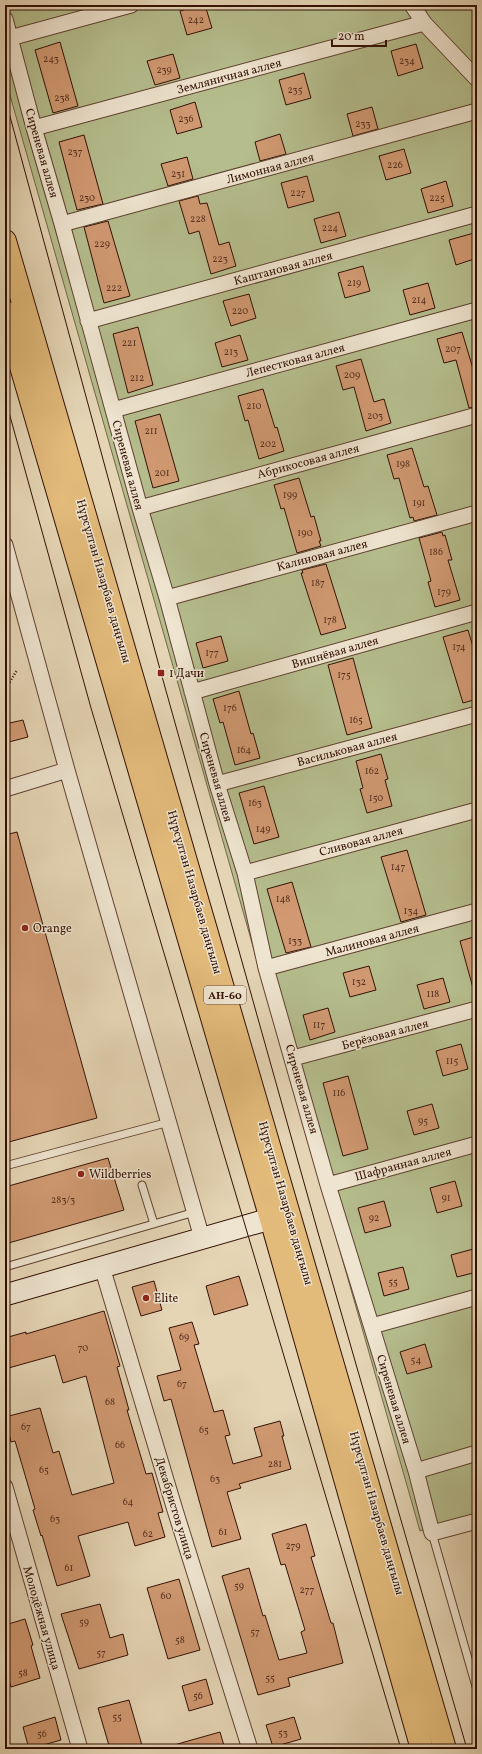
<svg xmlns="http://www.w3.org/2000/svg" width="482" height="1754" viewBox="0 0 482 1754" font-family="Vollkorn,serif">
<rect width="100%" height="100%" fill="#e5d5b5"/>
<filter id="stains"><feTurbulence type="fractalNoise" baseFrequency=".005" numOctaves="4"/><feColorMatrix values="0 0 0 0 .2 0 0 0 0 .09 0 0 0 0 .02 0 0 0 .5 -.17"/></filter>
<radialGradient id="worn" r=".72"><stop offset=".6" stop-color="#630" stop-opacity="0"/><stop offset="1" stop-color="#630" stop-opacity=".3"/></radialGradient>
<path fill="#b5bd8d" stroke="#746648" d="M5,5h472v1511l-57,15 -415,-1453z"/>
<path fill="#d09972" stroke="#321004" d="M200,5h5l7,23 -25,7 -7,-24z
M60,42l18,64 -25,7 -18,-63z
M416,44l7,24 -25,8 -7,-25z
M173,54l7,24 -25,7 -8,-24z
M304,73l7,25 -25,7 -7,-25z
M195,102l7,25 -25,7 -7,-24z
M372,107l6,22 -25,7 -6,-22z
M280,134l6,20 -26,7 -5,-19z
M84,135l19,69 -26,6 -18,-68z
M404,149l7,24 -25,7 -7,-24z
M187,157l6,22 -25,7 -7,-22z
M307,176l7,25 -26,7 -7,-25z
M446,181l7,25 -25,7 -7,-24z
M198,196l2,8 7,-1 12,42 10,-3 7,24 -25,8 -12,-43 -10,3 -10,-33z
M339,212l7,24 -25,7 -7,-24z
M108,221l22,75 -26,7 -20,-76z
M474,233l3,11v14l-21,7 -7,-25z
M363,266l7,25 -25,7 -7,-25z
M428,283l7,25 -25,7 -7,-25z
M249,294l7,24 -25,8 -8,-25z
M138,327l15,58 -25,8 -15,-59z
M462,332l12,40 3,-1v35l-8,2 -13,-48 -12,3 -7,-24z
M240,335l8,25 -26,7 -7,-24z
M361,359l13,43 10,-3 7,24 -25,8 -12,-44 -11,3 -7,-24z
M263,389l12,39 2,-1 7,24 -25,8 -11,-39 -3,1 -7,-25z
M160,414l19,67 -26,7 -18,-67z
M412,448l12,39 4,-1 9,29 -23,6 -1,-4 -3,1 -11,-40 -5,1 -7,-24z
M299,478l12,39 3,-1 7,25h-2l2,5 -24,7 -13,-45 -3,1 -7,-24z
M442,532l1,4 2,-1 7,25h-4l12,40 -25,7 -7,-25 3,-1 -12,-43z
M326,564l20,64 -25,7 -20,-62h2l-1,-3z
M468,630l9,30v39l-14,4 -20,-66z
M221,636l7,25 -25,7 -7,-25z
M353,658l19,70 -25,7 -19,-70z
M239,691l12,43 2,-1 7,25 -25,7 -12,-43 -3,1 -7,-24z
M23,720l5,17 -23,6v-19z
M381,754l7,25 -3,1 7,26 -25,7 -7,-24 3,-1 -7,-27z
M264,786l15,51 -25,7 -15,-51z
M17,832l80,286 -92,25v-308z
M407,850l19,65 -25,7 -20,-65z
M292,882l19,65 -25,6 -19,-64z
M477,936v51l-4,1 -13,-47z
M369,966l7,24 -26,7 -7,-24z
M443,978l7,24 -26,7 -7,-24z
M328,1008l7,24 -25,8 -7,-25z
M461,1044l7,25 -25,7 -7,-25z
M348,1076l20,73 -25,7 -20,-73z
M432,1104l7,24 -25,7 -7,-24z
M108,1158l16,52 -119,34v-57z
M455,1181l7,25 -25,7 -7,-25z
M384,1201l7,25 -26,7 -7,-25z
M477,1248v24l-20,5 -6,-22z
M403,1267l6,22 -25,7 -6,-23z
M239,1276l9,29 -34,10 -8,-29z
M154,1281l8,29 -21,6 -9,-29z
M104,1311l16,55 -3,1 12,43h-2l19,64 6,-1 11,39 -5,1 7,24 -30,9 -7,-24 -50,14 12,40 -33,10 -15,-51 -1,1 -8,-26 2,-1 -20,-68 -4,1 -6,-25 35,-9 13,45 6,-2 13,44 42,-12 -28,-107 -23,7 -8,-28 -50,14v-31l21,-6v2z
M192,1322l7,22 -5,1 20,67 9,-2 7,25 -5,1 8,28 29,-8 -8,-28 26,-7 4,15h-2l9,33 -52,15 2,4 -14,4 14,47 -29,8 -41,-148 -7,2 -7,-25 24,-6 -12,-42z
M425,1344l7,23 -25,7 -7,-22z
M306,1524l9,32 -4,1 20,66h2l10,40 -55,15 2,8 -32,9 -36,-119 27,-8 14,48 2,-1 14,45 28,-7 -6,-21 4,-2 -20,-66 -4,1 -9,-31z
M179,1579l21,71 -32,9 -21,-71z
M100,1604l10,34 13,-4 5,21 -49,14 -18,-55z
M25,1619l8,26 -2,1 9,32 -29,9 -6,-21v-41z
M206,1679l7,25 -24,7 -7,-25z
M129,1700l14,49h-33l-12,-41z
M55,1717l6,23 -32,9 -6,-22z
M294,1717l7,22 -28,8 -7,-22z
M220,1732l5,17h-50l-1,-4z"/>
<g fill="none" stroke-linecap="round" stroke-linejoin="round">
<g stroke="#5f4130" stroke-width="9">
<path id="lane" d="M5,1166l164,-44
M142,1185l12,39
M5,1267l190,-55
M432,1533l45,157"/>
</g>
<g stroke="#5f4130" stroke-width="17">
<path id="street" d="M412,5l12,18 53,56
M5,19l29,109 28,96 78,284 27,90 50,186 28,89 21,95 62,217 88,286 16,62 45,-12
M10,38l121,-33
M34,128l390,-105
M62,224l415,-113
M88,321l389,-107
M113,410l364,-100
M140,508l337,-93
M5,545l62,225 135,468
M167,598l310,-85
M192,692l285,-80
M217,784l260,-70
M5,789l62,-19
M245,873l232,-63
M266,968l211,-57
M293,1058l184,-49
M328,1185l149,-41
M102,1267l73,243 75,239
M372,1326l105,-29
M416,1471l61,-18
M5,1487l75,262"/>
</g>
<g stroke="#321004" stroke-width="23">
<path id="secondary" d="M5,1295l282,-81"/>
</g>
<g stroke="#321004" stroke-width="24">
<path id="primary" d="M5,241l440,1508
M5,312l266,907 151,530"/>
</g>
<path stroke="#321004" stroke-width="2.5" stroke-dasharray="1 2" stroke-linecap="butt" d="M5,690l12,-20"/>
<use href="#lane" stroke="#eee4cf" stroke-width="7"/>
<use href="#street" stroke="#eee4cf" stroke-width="15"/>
<use href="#secondary" stroke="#eee4cf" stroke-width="21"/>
<use href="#primary" stroke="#e2ba7a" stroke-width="22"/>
<path stroke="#321004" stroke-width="1" d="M5,98l156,575 156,556 150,520
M5,398l86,310 310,1041"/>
</g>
<g fill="#8f2418" stroke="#eee4cf" stroke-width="1.5">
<rect x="157" y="669" width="8" height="8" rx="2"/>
<circle cx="25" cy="928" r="4"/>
<circle cx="81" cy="1174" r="4"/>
<circle cx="146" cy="1298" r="4"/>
</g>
<g text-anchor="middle" stroke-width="3" stroke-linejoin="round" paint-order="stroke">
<g font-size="10" fill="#5a3220">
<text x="196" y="23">242</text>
<text x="51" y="62">243</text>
<text x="407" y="64">234</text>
<text x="164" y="73">239</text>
<text x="295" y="93">235</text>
<text x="62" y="101">238</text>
<text x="186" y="122">236</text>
<text x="363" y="127">233</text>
<text x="75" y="155">237</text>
<text x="395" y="168">226</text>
<text x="178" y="177">231</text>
<text x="298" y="196">227</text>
<text x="87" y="201">230</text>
<text x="437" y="201">225</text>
<text x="198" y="222">228</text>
<text x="330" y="231">224</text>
<text x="102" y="247">229</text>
<text x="220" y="262">223</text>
<text x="354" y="286">219</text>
<text x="114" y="291">222</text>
<text x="419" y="303">214</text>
<text x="240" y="314">220</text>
<text x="129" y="346">221</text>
<text x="453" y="352">207</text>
<text x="231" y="355">213</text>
<text x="352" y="378">209</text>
<text x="137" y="381">212</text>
<text x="254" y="409">210</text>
<text x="375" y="419">203</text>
<text x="151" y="434">211</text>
<text x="268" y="447">202</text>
<text x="403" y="467">198</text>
<text x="162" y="476">201</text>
<text x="290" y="498">199</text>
<text x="419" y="506">191</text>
<text x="305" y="536">190</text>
<text x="436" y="555">186</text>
<text x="318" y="586">187</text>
<text x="444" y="595">179</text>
<text x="330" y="623">178</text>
<text x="459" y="650">174</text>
<text x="212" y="656">177</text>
<text x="344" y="678">175</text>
<text x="230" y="711">176</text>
<text x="356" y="723">165</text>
<text x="244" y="753">164</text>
<text x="372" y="774">162</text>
<text x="376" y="801">150</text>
<text x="255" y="806">163</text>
<text x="263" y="832">149</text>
<text x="398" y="870">147</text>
<text x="283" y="902">148</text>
<text x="411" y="914">134</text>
<text x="295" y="944">133</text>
<text x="359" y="985">132</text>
<text x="433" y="997">118</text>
<text x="319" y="1028">117</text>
<text x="452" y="1064">115</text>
<text x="339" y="1096">116</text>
<text x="423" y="1124">95</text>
<text x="446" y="1201">91</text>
<text x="63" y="1203">283/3</text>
<text x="374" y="1221">92</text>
<text x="393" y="1285">55</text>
<text x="184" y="1340">69</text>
<text x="83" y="1351">70</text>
<text x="416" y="1363">54</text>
<text x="182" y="1387">67</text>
<text x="110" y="1405">68</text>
<text x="26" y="1430">67</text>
<text x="204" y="1433">65</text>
<text x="120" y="1448">66</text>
<text x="275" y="1467">281</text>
<text x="44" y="1473">65</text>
<text x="215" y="1482">63</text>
<text x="128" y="1505">64</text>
<text x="55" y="1522">63</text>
<text x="223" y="1535">61</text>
<text x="148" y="1537">62</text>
<text x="293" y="1549">279</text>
<text x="69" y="1571">61</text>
<text x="239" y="1589">59</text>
<text x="307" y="1593">277</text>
<text x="166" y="1599">60</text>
<text x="84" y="1625">59</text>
<text x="255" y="1635">57</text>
<text x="180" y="1643">58</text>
<text x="101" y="1656">57</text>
<text x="23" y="1676">58</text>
<text x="270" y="1681">55</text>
<text x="198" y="1699">56</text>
<text x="117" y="1720">55</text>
<text x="283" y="1736">53</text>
<text x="42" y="1737">56</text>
</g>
<rect fill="#eee4cf" stroke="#6a5041" stroke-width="1" x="204" y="986" width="42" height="18" rx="3"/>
<g font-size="11" font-weight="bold" fill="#321004">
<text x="225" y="999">АН-60</text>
</g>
<g font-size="12" fill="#321004" stroke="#eee4cf">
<text transform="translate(229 76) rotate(-15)" y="4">Земляничная аллея</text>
<text transform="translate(42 153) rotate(74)" y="4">Сиреневая аллея</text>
<text transform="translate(270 168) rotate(-15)" y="4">Лимонная аллея</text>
<text transform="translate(283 268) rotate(-15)" y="4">Каштановая аллея</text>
<text transform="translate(295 360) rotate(-15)" y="4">Лепестковая аллея</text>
<text transform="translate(308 461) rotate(-15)" y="4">Абрикосовая аллея</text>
<text transform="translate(128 465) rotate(75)" y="4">Сиреневая аллея</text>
<text transform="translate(322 555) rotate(-15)" y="4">Калиновая аллея</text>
<text transform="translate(104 581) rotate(74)" y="4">Нұрсұлтан Назарбаев даңғылы</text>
<text transform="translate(335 652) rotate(-16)" y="4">Вишнёвая аллея</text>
<text transform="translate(347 749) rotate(-15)" y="4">Васильковая аллея</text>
<text transform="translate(216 777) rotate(74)" y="4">Сиреневая аллея</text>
<text transform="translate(361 841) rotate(-15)" y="4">Сливовая аллея</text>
<text transform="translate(195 892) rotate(74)" y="4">Нұрсұлтан Назарбаев даңғылы</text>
<text transform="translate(372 940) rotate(-15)" y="4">Малиновая аллея</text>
<text transform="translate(385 1034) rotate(-15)" y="4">Берёзовая аллея</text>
<text transform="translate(302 1089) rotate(74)" y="4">Сиреневая аллея</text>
<text transform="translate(403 1164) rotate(-15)" y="4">Шафранная аллея</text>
<text transform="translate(286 1203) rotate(74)" y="4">Нұрсұлтан Назарбаев даңғылы</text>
<text transform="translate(394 1399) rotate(73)" y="4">Сиреневая аллея</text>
<text transform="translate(175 1508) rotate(73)" y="4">Декабристов улица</text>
<text transform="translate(377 1513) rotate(74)" y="4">Нұрсұлтан Назарбаев даңғылы</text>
<text transform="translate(42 1618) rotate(74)" y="4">Молодёжная улица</text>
</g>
<g font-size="12" fill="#321004" stroke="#eee4cf" text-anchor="start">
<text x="169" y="677">1 Дачи</text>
<text x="33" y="932">Orange</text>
<text x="89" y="1178">Wildberries</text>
<text x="154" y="1302">Elite</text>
</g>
</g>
<rect width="482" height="1754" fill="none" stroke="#e5d5b5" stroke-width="20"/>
<rect x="6" y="6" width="470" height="1742" fill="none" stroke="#321004" stroke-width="2"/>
<rect x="10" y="10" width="462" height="1734" fill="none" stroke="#321004"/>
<path d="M332 40v6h54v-6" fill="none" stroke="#321004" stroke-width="2"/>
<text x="338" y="40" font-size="12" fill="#321004" stroke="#eee4cf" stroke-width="3" paint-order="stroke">20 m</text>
<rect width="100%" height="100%" filter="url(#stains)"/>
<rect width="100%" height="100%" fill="url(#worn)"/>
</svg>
